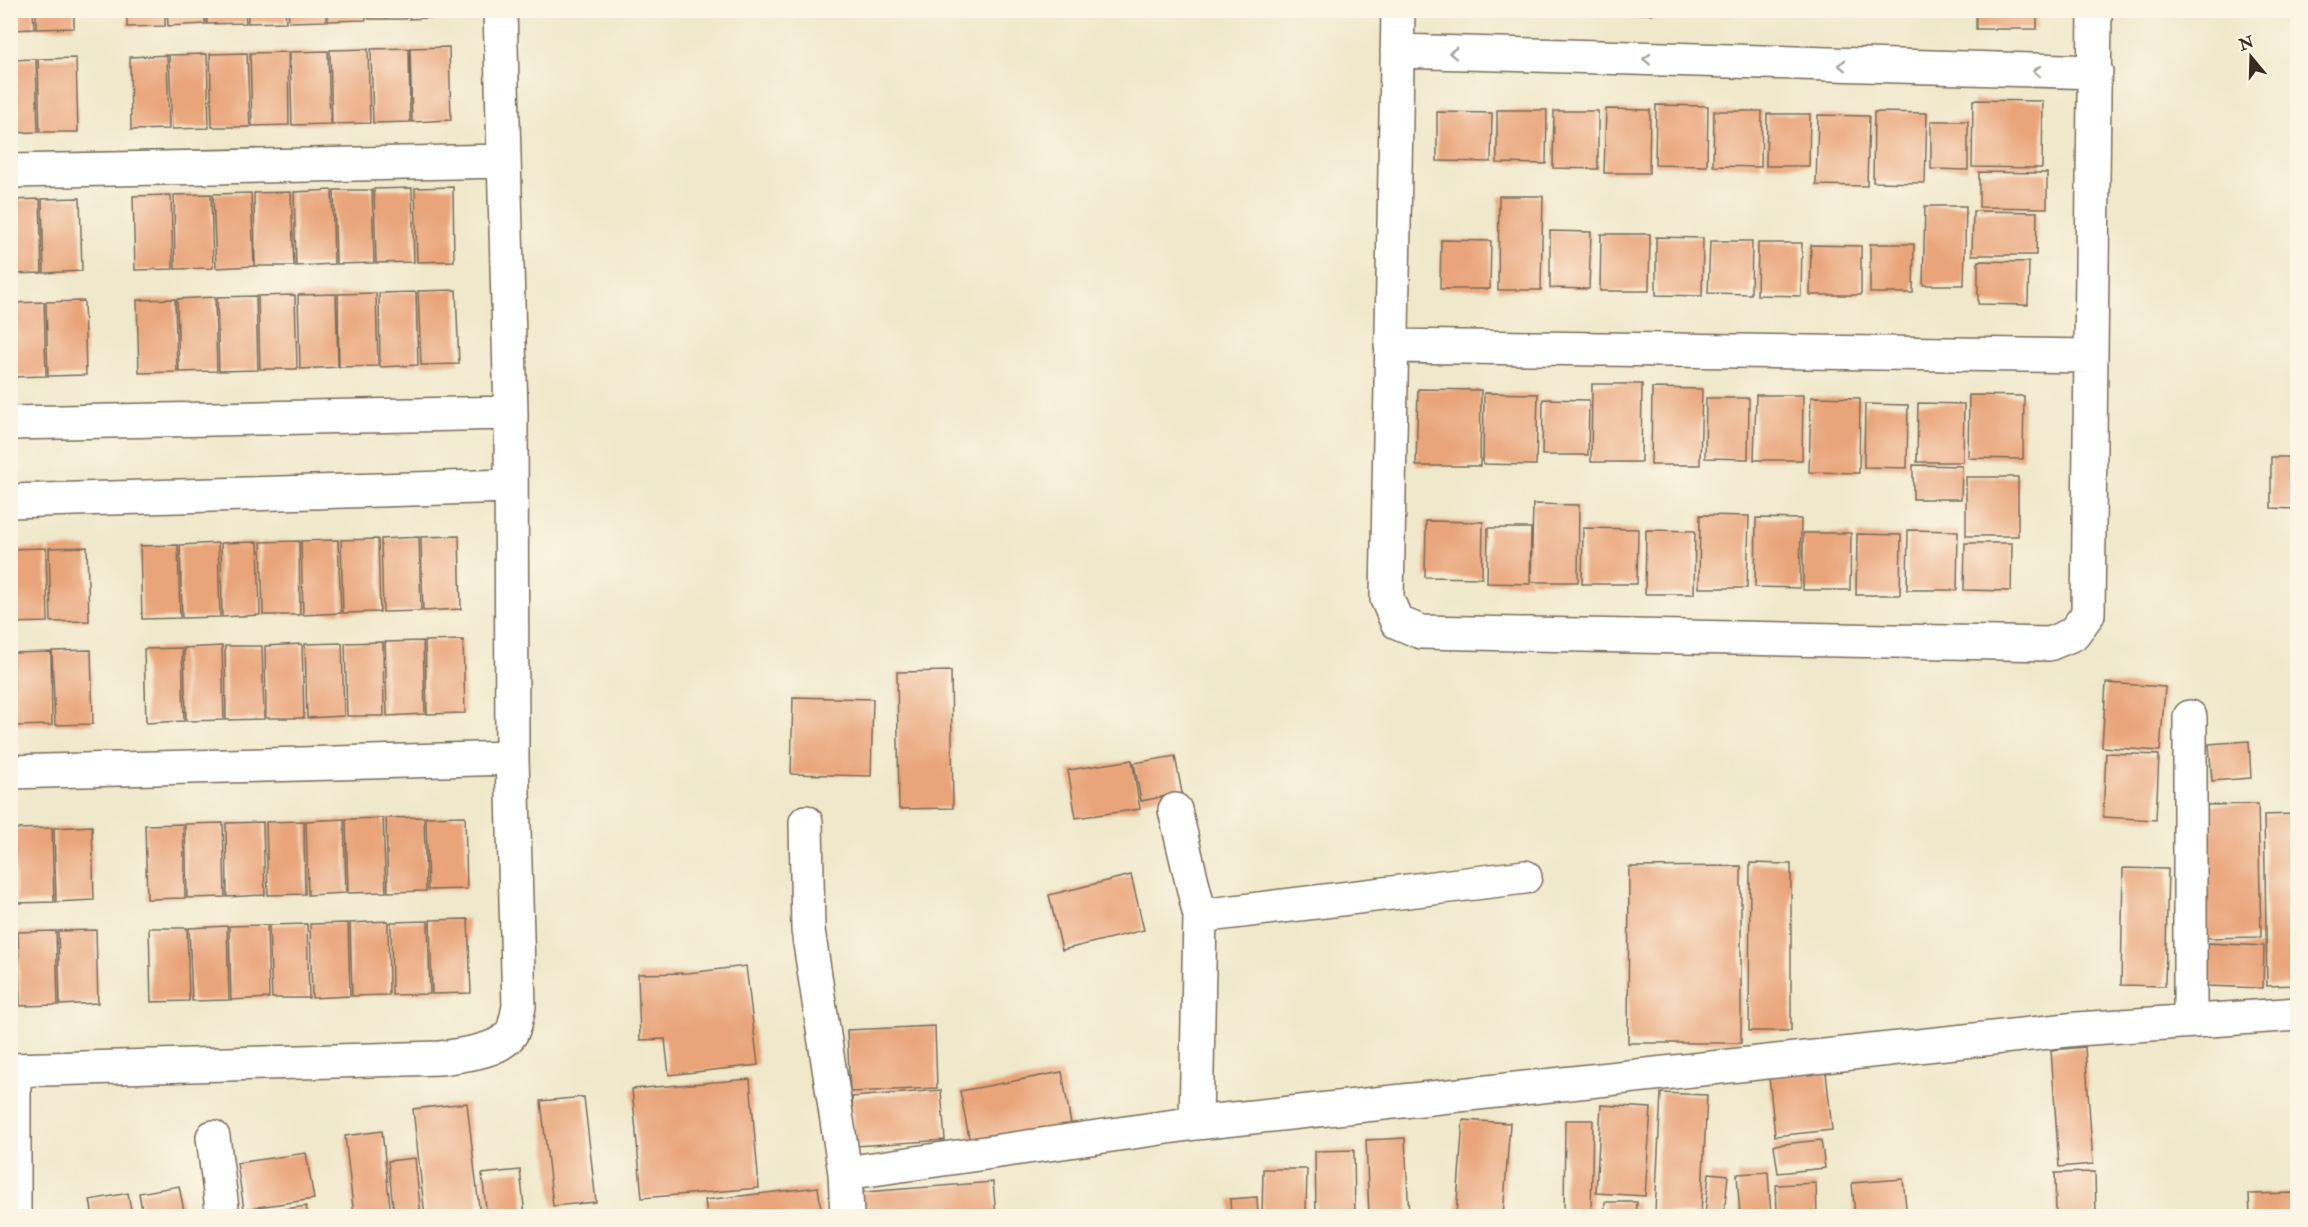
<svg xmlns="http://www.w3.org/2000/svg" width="2308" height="1227" viewBox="0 0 2308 1227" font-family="'IM FELL Double Pica',serif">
<rect width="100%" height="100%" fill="#fcf5e5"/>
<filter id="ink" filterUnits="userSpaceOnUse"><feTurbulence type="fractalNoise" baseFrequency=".0167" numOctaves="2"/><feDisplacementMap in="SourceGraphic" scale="12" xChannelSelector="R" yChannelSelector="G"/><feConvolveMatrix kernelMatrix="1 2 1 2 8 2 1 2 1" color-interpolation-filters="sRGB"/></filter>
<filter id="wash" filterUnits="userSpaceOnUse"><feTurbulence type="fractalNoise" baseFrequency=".008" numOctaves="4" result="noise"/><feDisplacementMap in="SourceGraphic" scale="24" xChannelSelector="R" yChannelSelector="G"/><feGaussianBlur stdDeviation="1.35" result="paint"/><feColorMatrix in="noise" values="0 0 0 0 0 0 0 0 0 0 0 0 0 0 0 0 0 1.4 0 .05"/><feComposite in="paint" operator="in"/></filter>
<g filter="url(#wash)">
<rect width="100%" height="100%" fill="#efe8ca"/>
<g id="blocks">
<path fill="#e9a479" d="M10,10h23l1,19 -24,1z
M36,10h38v18l-38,1z
M127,10h38v16l-38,1z
M167,10h38v14l-37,2z
M207,10h38l1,13 -39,1z
M248,10h37l1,12 -38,1z
M288,10h38v11l-37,1z
M328,10h38v10l-38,1z
M368,10h38v9h-37z
M408,10h39v7l-38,2z
M1605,10h48v4l-48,-1z
M1976,10h61v19h-61z
M449,47l2,73 -39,2 -2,-74z
M409,48l1,74 -37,1 -2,-74z
M368,49l2,74 -38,1 -2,-74z
M328,51l2,73 -38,1 -2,-73z
M288,52l1,73 -37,1 -2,-73z
M247,53l3,74h-38l-2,-73z
M207,54l2,74 -37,1 -3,-74z
M167,55l2,74 -38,1 -1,-73z
M76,58l2,74h-38l-2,-73z
M36,59l2,73 -28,1v-73z
M1973,100l70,1 -1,67 -70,-1z
M1656,105l52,1 -1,60 -52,-1z
M1606,109l44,1 -1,63h-45z
M1497,110h50l-1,54 -49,-1z
M1554,111h44v58l-45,-1z
M1714,111h48l-1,56 -48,-1z
M1437,112l55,1 -1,49 -54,-1z
M1874,112l53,1 -2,70 -52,-1z
M1767,114h43l-1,52h-43z
M1818,115l51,1 -2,70 -51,-1z
M1931,121h37v49l-37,-1z
M1979,172l68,1v35l-68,-1z
M453,187l1,74 -37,1 -2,-74z
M412,188l2,74 -38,1 -2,-74z
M332,190l2,74 -38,2 -2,-74z
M334,190h38l2,73 -38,1z
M291,192l3,74h-39l-1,-73z
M251,193l3,73 -38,2 -3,-74z
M211,194l2,74 -38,1 -1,-74z
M171,195l2,74 -38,1 -2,-74z
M1499,196h44l-2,94h-43z
M80,198l2,73 -38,2 -2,-74z
M40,199l2,74 -32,1v-74z
M1925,206h41l-2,79h-41z
M1973,211l64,1 -1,43h-64z
M1550,231l41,1 -2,57 -39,-1z
M1601,234h49l-1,57h-49z
M1656,237l47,1 -1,58 -46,-1z
M1441,240l50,1 -1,48h-50z
M1710,241h42l-1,53 -43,-1z
M1758,243h44l-1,53 -44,-1z
M1870,244h44l-1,49h-43z
M1811,245l50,1v49h-51z
M1978,261l51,1 -1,43 -50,-1z
M456,290l3,74 -38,1 -3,-74z
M416,292l2,73 -38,2 -1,-74z
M376,293l2,73 -39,1 -1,-73z
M336,294l2,73 -38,2 -2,-74z
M295,295l2,74h-37l-2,-73z
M256,296l2,74 -39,1 -2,-74z
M215,297l2,74 -38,1 -2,-73z
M175,299l2,73 -38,1 -2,-73z
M84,301l2,74 -38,1 -2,-74z
M44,302l2,74 -36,1v-74z
M1592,384h50l-1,78h-50z
M1652,388l50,1 -2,76h-49z
M1418,389l63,1 -1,76h-64z
M1484,393l54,1 -2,71 -53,-1z
M1756,395h47l-1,65h-48z
M1969,395l55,1 -1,63 -55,-1z
M1811,397l49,1 -1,75 -50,-1z
M1706,398h43l-1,61 -43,-1z
M1543,399l46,1 -1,55h-46z
M1918,403l46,1 -1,58h-46z
M1865,404l43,1 -1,63 -43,-1z
M2271,457h27v52l-27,-1z
M1913,465l49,1 -1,33h-48z
M1966,477h52v59h-52z
M1533,504l46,1 -1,77h-47z
M1700,515l49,1 -2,72h-48z
M1756,518l45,1 -1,69 -45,-1z
M1426,521l57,1 -1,56 -57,-1z
M1488,528h43l-1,56 -43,-1z
M1583,528l55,1 -1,55h-55z
M1646,530l49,1 -1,63h-49z
M1908,530l50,1 -1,59h-50z
M1803,533h48l-1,57h-47z
M1857,534l44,1 -1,60h-44z
M459,536l2,73 -38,2 -2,-74z
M419,537l2,74 -38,1 -2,-73z
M378,539l2,73 -37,1 -2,-73z
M338,540l3,73 -38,2 -2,-74z
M299,541l1,74h-37l-2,-73z
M258,542l2,73 -38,2 -1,-74z
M218,543l2,74 -38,1 -2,-73z
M1965,543h47l-1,48 -47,-1z
M178,545l2,73 -38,1 -2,-73z
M87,547l2,74 -38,1 -2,-74z
M46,548l2,74 -37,1 -1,-74z
M463,640l2,73 -38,1 -2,-73z
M423,641l2,73 -38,2 -2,-74z
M383,642l1,74h-37l-2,-73z
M342,643l2,73 -37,2 -2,-74z
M302,644l2,74h-38l-1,-72z
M222,646l2,74 -38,1 -2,-73z
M225,646h37l2,73 -38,1z
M182,648l2,73 -38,2 -2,-74z
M91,650l2,74 -38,1 -3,-74z
M51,652l1,73 -37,1 -2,-73z
M951,671l2,137 -54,1 -2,-137z
M2106,683l59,4 -5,64 -58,-4z
M793,697l80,2 -2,77 -80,-2z
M2249,741l2,37 -39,3 -3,-37z
M2106,753l53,2 -3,65 -53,-3z
M1175,756l7,37 -41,8 -7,-38z
M1132,760l8,49 -64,9 -8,-48z
M2258,804l3,133 -55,1 -2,-133z
M2298,814v171l-31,1 -3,-171z
M465,816l2,73 -39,1 -2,-73z
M424,817l2,74 -38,1 -2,-74z
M383,818l3,74 -38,1 -2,-74z
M344,819l2,74 -38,2 -2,-74z
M304,821l1,73 -37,1 -2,-73z
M263,822l2,73 -38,2 -1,-74z
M223,823l2,74 -38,1 -2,-74z
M183,824l2,74 -38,1 -2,-74z
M92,826l2,74 -38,2 -2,-74z
M52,828l2,74 -38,1 -2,-74z
M10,863h2l1,40h-3z
M1750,863l41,1v167h-42z
M1741,866v177h-113l1,-176z
M2123,868l45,1 -3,117 -44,-1z
M1131,875l13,55 -82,20 -13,-55z
M468,919l3,74 -39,1 -2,-74z
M388,921l1,74 -37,1 -2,-73z
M428,921l2,73 -38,1 -1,-73z
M348,923l2,73 -38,2 -2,-74z
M307,924l2,74h-37l-3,-73z
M267,925l2,73 -38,2 -2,-74z
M227,926l2,74 -37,1 -3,-73z
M149,928h38l2,73 -38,1z
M96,930l2,73 -38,2 -2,-74z
M56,931l2,74 -38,1 -2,-74z
M16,932l1,74h-7v-73z
M2207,943l57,3 -1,42 -57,-2z
M746,966l12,99 -89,10 -4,-36 -25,1 -2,-66 50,-1z
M935,1026l2,62 -87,4 -3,-62z
M2085,1047l8,117 -34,3 -8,-117z
M1062,1072l10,58 -101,18 -11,-57z
M1826,1072l6,58 -57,6 -6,-59z
M750,1079l9,109 -117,10 -10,-109z
M941,1090l4,50 -90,6 -3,-49z
M1661,1093l46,2 -6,120 -46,-3z
M584,1097l12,105 -43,4 -12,-105z
M467,1103l13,113h-55l-12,-107z
M1601,1105l50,3 -6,88 -49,-3z
M1463,1120l47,3 -7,93h-47z
M1565,1120h28l-2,96h-27z
M382,1131l9,85h-37l-9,-80z
M1405,1138l4,78h-40l-3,-76z
M1821,1140l4,28 -47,5 -4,-28z
M1354,1150l1,66h-39l-1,-65z
M306,1153l8,46 -70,10 -7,-46z
M415,1158l6,58h-27l-6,-55z
M1263,1169h44l-1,47h-44z
M520,1170l5,46h-38l-5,-42z
M1768,1172l3,44h-31l-3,-42z
M2095,1172l1,44h-40l-1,-43z
M1709,1173l19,2 -4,41h-19z
M1903,1179l4,37h-52l-3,-33z
M993,1182l3,34h-143l-1,-23z
M1816,1183l1,33h-40l-1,-31z
M179,1186l6,30h-42l-4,-23z
M818,1187l4,29h-115l-2,-16z
M128,1193l4,23h-39l-3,-16z
M2295,1193v23h-45l-1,-22z
M1257,1197l1,19h-27l-1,-17z
M1605,1202h32l-1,14h-32z
M306,1206l2,10h-58l-1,-2z"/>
</g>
</g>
<g filter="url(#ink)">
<use href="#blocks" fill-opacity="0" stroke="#7a6c5a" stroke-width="1.5"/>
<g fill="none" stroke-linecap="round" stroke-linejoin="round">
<g stroke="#7a6c5a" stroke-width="36">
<path id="minor" d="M1398,10l-11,589 10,23 24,10 628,12 24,-10 15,-20 7,-604
M1397,51l699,21
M10,171l494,-10
M1391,346l699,10
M10,423l501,-10
M10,501l500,-15
M2190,717v303
M10,772l502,-14
M1175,810l25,106 -4,207
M806,822l2,108 37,243 351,-50 881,-94 221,-15
M1200,916l325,-39
M10,1070l430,-12c21,-3 63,-6 73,-28 3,-7 4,-16 6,-23l-7,-249 -1,-345 -11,-403
M213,1137l10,79
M845,1173l2,43
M14,1216v-146"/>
</g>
<use href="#minor" stroke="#fff" stroke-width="33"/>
</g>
<defs><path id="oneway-chevron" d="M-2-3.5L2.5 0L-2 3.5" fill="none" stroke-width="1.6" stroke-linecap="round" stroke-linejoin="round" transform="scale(1.5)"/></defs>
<g stroke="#a79f9a">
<use href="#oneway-chevron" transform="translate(1453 53) rotate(-178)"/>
<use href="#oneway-chevron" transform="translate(1647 59) rotate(-178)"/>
<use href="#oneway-chevron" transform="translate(1842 65) rotate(-178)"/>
<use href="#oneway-chevron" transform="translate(2037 71) rotate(-178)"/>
</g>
</g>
<rect width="2308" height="1227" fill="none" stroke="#fcf5e5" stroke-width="36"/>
<g transform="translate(2251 57) rotate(341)" stroke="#fcf5e5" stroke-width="4.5" paint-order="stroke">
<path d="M0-4.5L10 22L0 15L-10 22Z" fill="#3b2a1e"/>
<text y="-9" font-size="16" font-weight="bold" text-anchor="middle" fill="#3b2a1e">N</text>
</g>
</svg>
